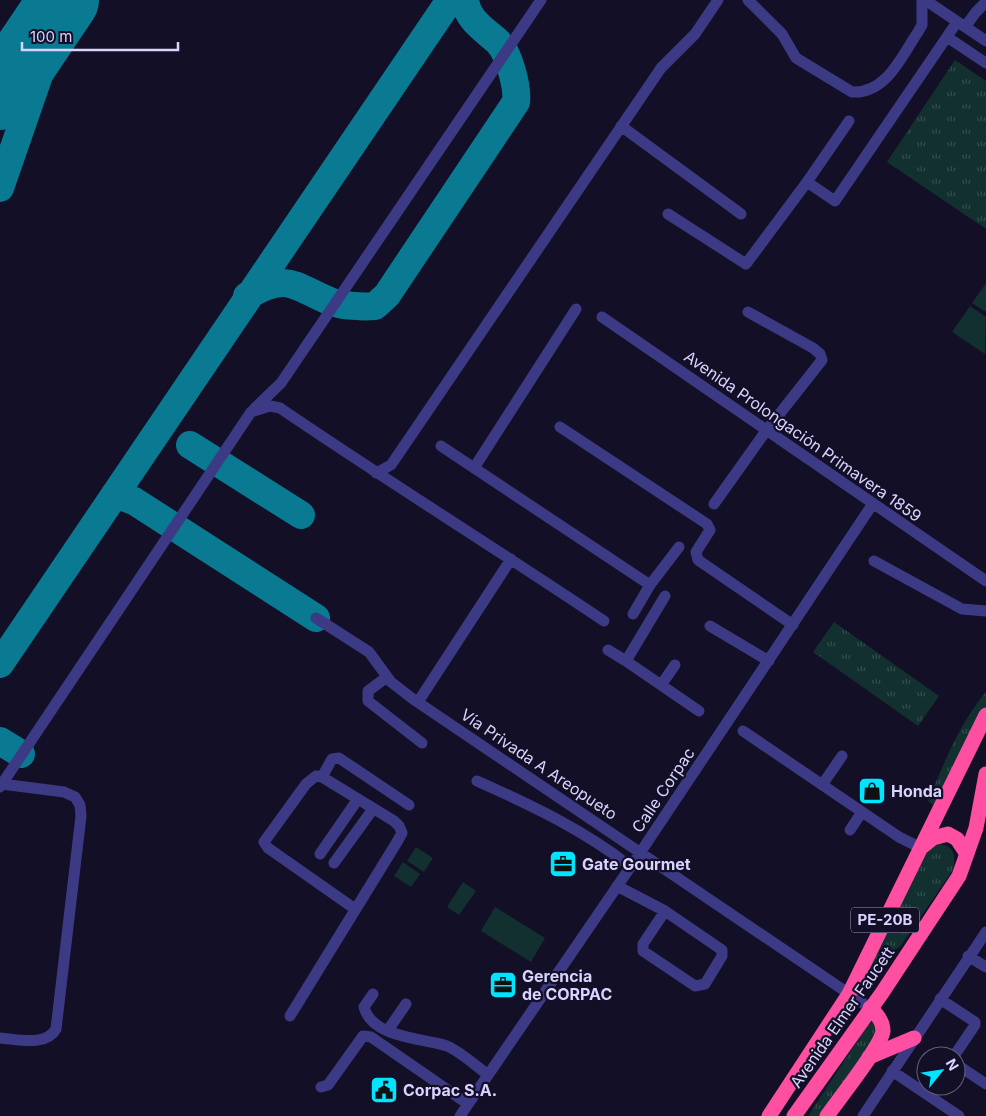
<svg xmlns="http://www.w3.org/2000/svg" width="986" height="1116" viewBox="0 0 986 1116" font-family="Inter,sans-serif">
<defs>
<pattern id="grass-tufts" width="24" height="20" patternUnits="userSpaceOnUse" patternTransform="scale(1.25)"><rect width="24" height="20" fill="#12302f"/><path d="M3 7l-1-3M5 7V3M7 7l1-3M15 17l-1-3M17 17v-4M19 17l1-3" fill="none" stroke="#344d4e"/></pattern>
</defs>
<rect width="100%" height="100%" fill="#130f26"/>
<path fill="url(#grass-tufts)" d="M955,60l31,21v148l-99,-67z
M834,622l105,74 -21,30 -105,-74z
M986,692v30l-50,85 -8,-6c16,-38 31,-77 58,-109z
M937,844c18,0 19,12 16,26l-53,77c-17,7 -21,30 -30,44l-10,-6 70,-138z
M873,1022l5,11 -57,83h-13l60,-91z"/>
<path fill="#12302f" d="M986,283v29l-14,-9z
M970,306l16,11 -1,37 -33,-22z
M416,847l17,11 -9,14 -17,-11z
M403,862l17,12 -9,13 -17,-11z
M463,882l13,9 -17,24 -12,-8z
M495,907l50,31 -14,24 -50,-31z"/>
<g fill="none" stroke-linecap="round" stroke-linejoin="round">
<path stroke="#0a7a92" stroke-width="28" d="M0,188l44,-127 31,-61
M247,296c42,-25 47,-9 85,6 11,4 31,5 43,4l12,-11 129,-193c2,-14 -7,-49 -18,-60 -13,-12 -31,-22 -33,-42
M190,445l111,70
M115,494l19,7 182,117
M0,664l450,-664
M0,741l21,13"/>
<path stroke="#0a7a92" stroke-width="70" d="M0,95l64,-95"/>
<path stroke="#3d3a85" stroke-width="11" d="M748,0l34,34 14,24 56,34c34,2 49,-35 66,-60l4,-7v-25
M925,0l61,41
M965,27l11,-15 10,-10
M947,37l39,26
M621,126l120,88
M807,182l28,19 122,-179
M668,214l78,50 61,-82 42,-61
M602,317l384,264
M254,409l27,-26 260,-383
M560,427l147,97 3,6 -14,22 2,8 95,65
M441,446l209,139 29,-38
M474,468l102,-159
M376,473l15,-8 270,-397 34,-34 23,-34
M714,504l52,-73 56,-71 -2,-6 -7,-6 -65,-36
M874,561l88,48 24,2
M665,596l-39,65 73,50
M633,614l17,-29
M316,618l53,34 22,30 22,17 457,309
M710,626l59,35
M608,650l18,11
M387,677l-19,14v10l54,42
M661,685l14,-20
M418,702l93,-143
M743,731l156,106 22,11
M322,777l10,-18 7,-1 70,47
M477,781c54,24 107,49 154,86
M822,785l20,-29
M0,787l251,-375 19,-6 10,2c107,73 217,141 324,213
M850,830l12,-18
M320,854l38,-55
M334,863l39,-54
M617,886l48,25 57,39v6l-17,28 -10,2 -52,-35v-7l22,-33
M968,956l18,11
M373,994l-9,13c8,31 58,31 83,39 14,6 29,20 41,29
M940,999l35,23v3l-21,31
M290,1016l107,-174 5,-9 -3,-7 -5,-5 -72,-44 -6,-1 -10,8 -42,58 4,6 87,61
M388,1030l18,-26
M0,1038c17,1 46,9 56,-9l25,-213 -1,-11 -5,-8 -11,-5 -62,-8
M956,1064l30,20
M892,1071l67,45
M321,1087l7,-2 35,-49 8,1 97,67
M460,1116l180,-263 232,-348
M863,1116l123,-184"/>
<path stroke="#ff4fa3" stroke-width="15" d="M922,847l11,-9 15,-4 9,5 10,15
M869,1057l45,-19
M769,1116l80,-122 137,-279
M794,1116l88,-123 77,-117 17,-48 10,-54
M827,1116c11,-16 54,-69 56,-85 0,-10 -6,-17 -13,-23"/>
</g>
<defs>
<g id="shop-square" transform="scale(1.4375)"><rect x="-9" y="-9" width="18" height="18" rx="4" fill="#00e5ff" stroke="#130f26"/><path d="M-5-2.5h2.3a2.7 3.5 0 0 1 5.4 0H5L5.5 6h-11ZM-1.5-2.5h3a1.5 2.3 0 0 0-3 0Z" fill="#111"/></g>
<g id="office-square" transform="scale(1.4375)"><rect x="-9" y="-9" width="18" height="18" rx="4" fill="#00e5ff" stroke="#130f26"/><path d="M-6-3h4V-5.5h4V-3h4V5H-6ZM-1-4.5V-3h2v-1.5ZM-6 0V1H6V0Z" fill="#111"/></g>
<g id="civic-square" transform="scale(1.4375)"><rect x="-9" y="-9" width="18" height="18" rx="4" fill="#00e5ff" stroke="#130f26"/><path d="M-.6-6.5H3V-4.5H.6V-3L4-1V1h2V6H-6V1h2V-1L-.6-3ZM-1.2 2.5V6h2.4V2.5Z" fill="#111"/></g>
</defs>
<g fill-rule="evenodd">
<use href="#shop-square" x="872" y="791"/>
<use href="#office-square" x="563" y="864"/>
<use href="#office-square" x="503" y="985"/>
<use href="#civic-square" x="384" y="1090"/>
</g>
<g text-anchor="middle" stroke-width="4.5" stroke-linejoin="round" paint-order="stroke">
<rect fill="#130f26" stroke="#9e99be" stroke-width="1" x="851" y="907.5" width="68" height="25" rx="4"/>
<g font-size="15" font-weight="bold" fill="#d9d4ff">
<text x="885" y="925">PE-20B</text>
</g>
<g font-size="16" fill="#d9d4ff" stroke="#130f26">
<text transform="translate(803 436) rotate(35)" y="6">Avenida Prolongación Primavera 1859</text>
<text transform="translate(539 764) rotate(34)" y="6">Vía Privada A Areopueto</text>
<text transform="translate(663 790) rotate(-56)" y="6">Calle Corpac</text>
<text transform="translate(842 1017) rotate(-55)" y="6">Avenida Elmer Faucett</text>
</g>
<g font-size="16" font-weight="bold" fill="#d9d4ff" stroke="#130f26" text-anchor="start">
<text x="891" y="797">Honda</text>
<text x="582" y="870">Gate Gourmet</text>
<text x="522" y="982">Gerencia<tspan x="522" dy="18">de CORPAC</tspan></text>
<text x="403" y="1096">Corpac S.A.</text>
</g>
</g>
<g transform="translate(941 1071) rotate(60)"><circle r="24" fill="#130f26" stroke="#625e7d"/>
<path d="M0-4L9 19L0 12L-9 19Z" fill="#00e5ff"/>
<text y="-8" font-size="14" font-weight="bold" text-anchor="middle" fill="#d9d4ff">N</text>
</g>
<path d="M22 42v8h156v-8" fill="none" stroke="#d9d4ff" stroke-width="2.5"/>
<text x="30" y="42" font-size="15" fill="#d9d4ff" stroke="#130f26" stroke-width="4" paint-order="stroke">100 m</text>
</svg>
